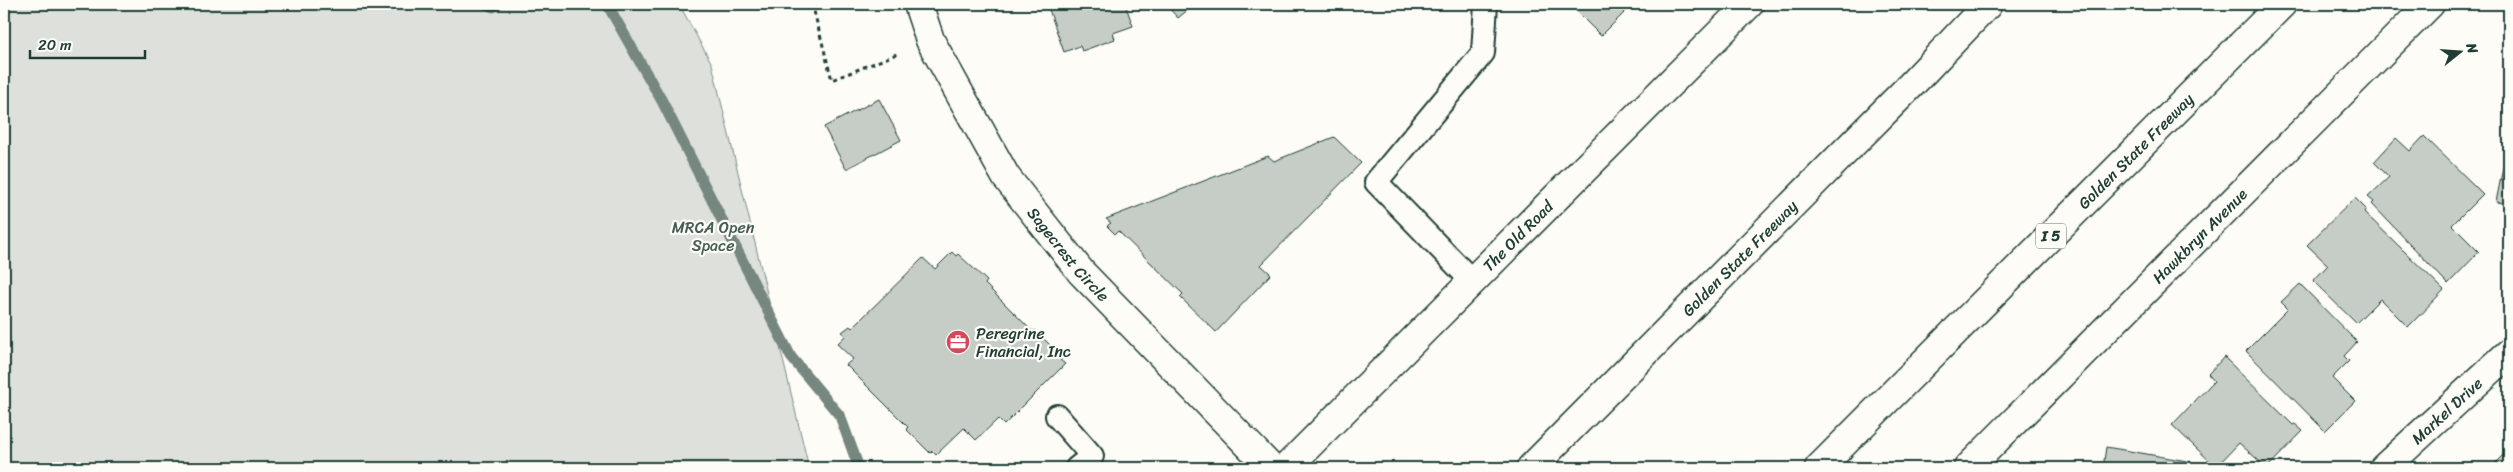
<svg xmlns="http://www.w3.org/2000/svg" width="2513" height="472" viewBox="0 0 2513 472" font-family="Sriracha,sans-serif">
<rect width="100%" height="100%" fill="#fdfcf7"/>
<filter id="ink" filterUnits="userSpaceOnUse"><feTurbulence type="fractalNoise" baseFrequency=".02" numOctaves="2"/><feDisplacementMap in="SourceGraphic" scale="10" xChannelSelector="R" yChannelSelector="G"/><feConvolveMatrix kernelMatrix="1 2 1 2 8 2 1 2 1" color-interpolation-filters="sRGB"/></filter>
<g filter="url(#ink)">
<path fill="#dde0db" stroke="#7e8e88" d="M4,4h675l33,60 97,404h-805z"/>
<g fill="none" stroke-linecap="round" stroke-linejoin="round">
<path stroke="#75877f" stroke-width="11" d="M486,4l7,3 5,-3
M607,4l55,97 129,256 49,59 19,52"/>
</g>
<path fill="#c6cdc7" stroke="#1f3d34" d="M1047,4h78l8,22 -20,7 2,6 -33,12 -2,-5 -16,6z
M1165,4h30l-17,14z
M1569,4h64l-32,32z
M879,99l22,41 -55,29 -22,-42z
M2424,136l59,58 -31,31 27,27 -31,32 -76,-80 2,-2 -6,-5 21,-20 -15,-15 22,-24 14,13z
M1334,137l27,26 -100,102 10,9 -55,58 -36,-35 3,-3 -65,-63 -3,3 -8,-8 4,-3 -5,-4 162,-63 6,5z
M2509,137v67l-13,-2z
M2355,198l11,11 -2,3 80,78 -36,37 -28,-28 -24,24 -43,-42 15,-16 -21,-20z
M952,252l4,4 2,-2 29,27 -2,3 48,48 2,-2 28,28 -3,2 5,4 -61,61 -6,-6 -22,21 -12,-12 -28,27 -4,-4 -2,2 -24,-24 2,-2 -62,-62 7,-6 -16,-15 8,-8 -3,-4 8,-6 2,2 71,-70 12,11z
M2300,284l57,58 -13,14 5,5 -17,17 23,23 -30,30 -79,-80 42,-42 -7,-7z
M2224,357l69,68 2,-1 8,7 -36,37 -28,-25 -23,24 -44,-42 42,-44 -6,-7z
M2106,447l87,15 -1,6h-89z
M2509,449v19h-19z"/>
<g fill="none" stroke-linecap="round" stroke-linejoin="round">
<g stroke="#1f3d34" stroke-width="26">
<path id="service" d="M1472,281l-96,-99 107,-129 3,-49
M1057,416l35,40 -15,12"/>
</g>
<g stroke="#1f3d34" stroke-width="31">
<g id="minor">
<path id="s1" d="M918,4l12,36 76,137 75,95 190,196"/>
<path id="s2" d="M1968,468l462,-464"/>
<path id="s3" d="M2384,468l125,-115"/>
</g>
</g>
<g stroke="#1f3d34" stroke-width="31">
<g id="primary">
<path id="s4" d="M1286,468l463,-464"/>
</g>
</g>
<g stroke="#1f3d34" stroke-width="31">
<g id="motorway">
<path id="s5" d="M1531,468l380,-383 77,-81"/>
<path id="s6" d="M1819,468l463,-464"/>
</g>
</g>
<path stroke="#1f3d34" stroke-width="3" stroke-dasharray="4 4" stroke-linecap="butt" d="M812,4l20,76 67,-27"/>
<use href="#service" stroke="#fdfcf7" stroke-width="22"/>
<use href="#minor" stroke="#fdfcf7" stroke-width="28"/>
<use href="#primary" stroke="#fdfcf7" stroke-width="28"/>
<use href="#motorway" stroke="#fdfcf7" stroke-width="28"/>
</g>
</g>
<defs>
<g id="office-disc" transform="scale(1.25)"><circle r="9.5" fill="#d1495b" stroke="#fdfcf7"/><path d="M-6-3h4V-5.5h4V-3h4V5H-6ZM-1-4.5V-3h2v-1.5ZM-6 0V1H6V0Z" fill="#fff"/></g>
</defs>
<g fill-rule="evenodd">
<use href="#office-disc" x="958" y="342"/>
</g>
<g text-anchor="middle" stroke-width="4.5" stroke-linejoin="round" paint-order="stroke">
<rect fill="#fdfcf7" stroke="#62766e" stroke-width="1" x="2036" y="223.5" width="30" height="25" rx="4"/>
<g font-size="15" font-weight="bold" fill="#1f3d34">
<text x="2051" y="241">I 5</text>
</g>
<g font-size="16" fill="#1f3d34" stroke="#fdfcf7">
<text dy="6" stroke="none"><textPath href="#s6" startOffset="448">Golden State Freeway</textPath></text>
<text dy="6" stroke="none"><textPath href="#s4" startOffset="328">The Old Road</textPath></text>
<text dy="6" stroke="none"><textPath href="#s2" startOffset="328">Hawkbryn Avenue</textPath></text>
<text dy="6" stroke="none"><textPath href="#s1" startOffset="294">Sagecrest Circle</textPath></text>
<text dy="6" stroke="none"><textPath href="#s5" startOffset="296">Golden State Freeway</textPath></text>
<text dy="6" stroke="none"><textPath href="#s3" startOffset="85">Markel Drive</textPath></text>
</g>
<g font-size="16" fill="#455e55" stroke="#fdfcf7">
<text x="713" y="233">MRCA Open<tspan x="713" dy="18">Space</tspan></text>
</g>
<g font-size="16" fill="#1f3d34" stroke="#fdfcf7" text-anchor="start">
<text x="976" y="339">Peregrine<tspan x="976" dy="18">Financial, Inc</tspan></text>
</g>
</g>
<rect width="2513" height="472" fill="none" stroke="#fdfcf7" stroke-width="20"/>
<rect x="10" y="10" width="2493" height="452" fill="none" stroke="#1f3d34" stroke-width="2" filter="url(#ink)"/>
<g transform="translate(2460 52) rotate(73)" stroke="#fdfcf7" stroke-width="4" paint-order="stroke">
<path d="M0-4L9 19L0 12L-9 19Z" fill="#1f3d34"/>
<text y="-8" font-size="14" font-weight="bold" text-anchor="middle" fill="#1f3d34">N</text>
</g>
<path d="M30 50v8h115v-8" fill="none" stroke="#1f3d34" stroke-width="2.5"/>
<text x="38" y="50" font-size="15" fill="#1f3d34" stroke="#fdfcf7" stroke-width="4" paint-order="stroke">20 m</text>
</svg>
